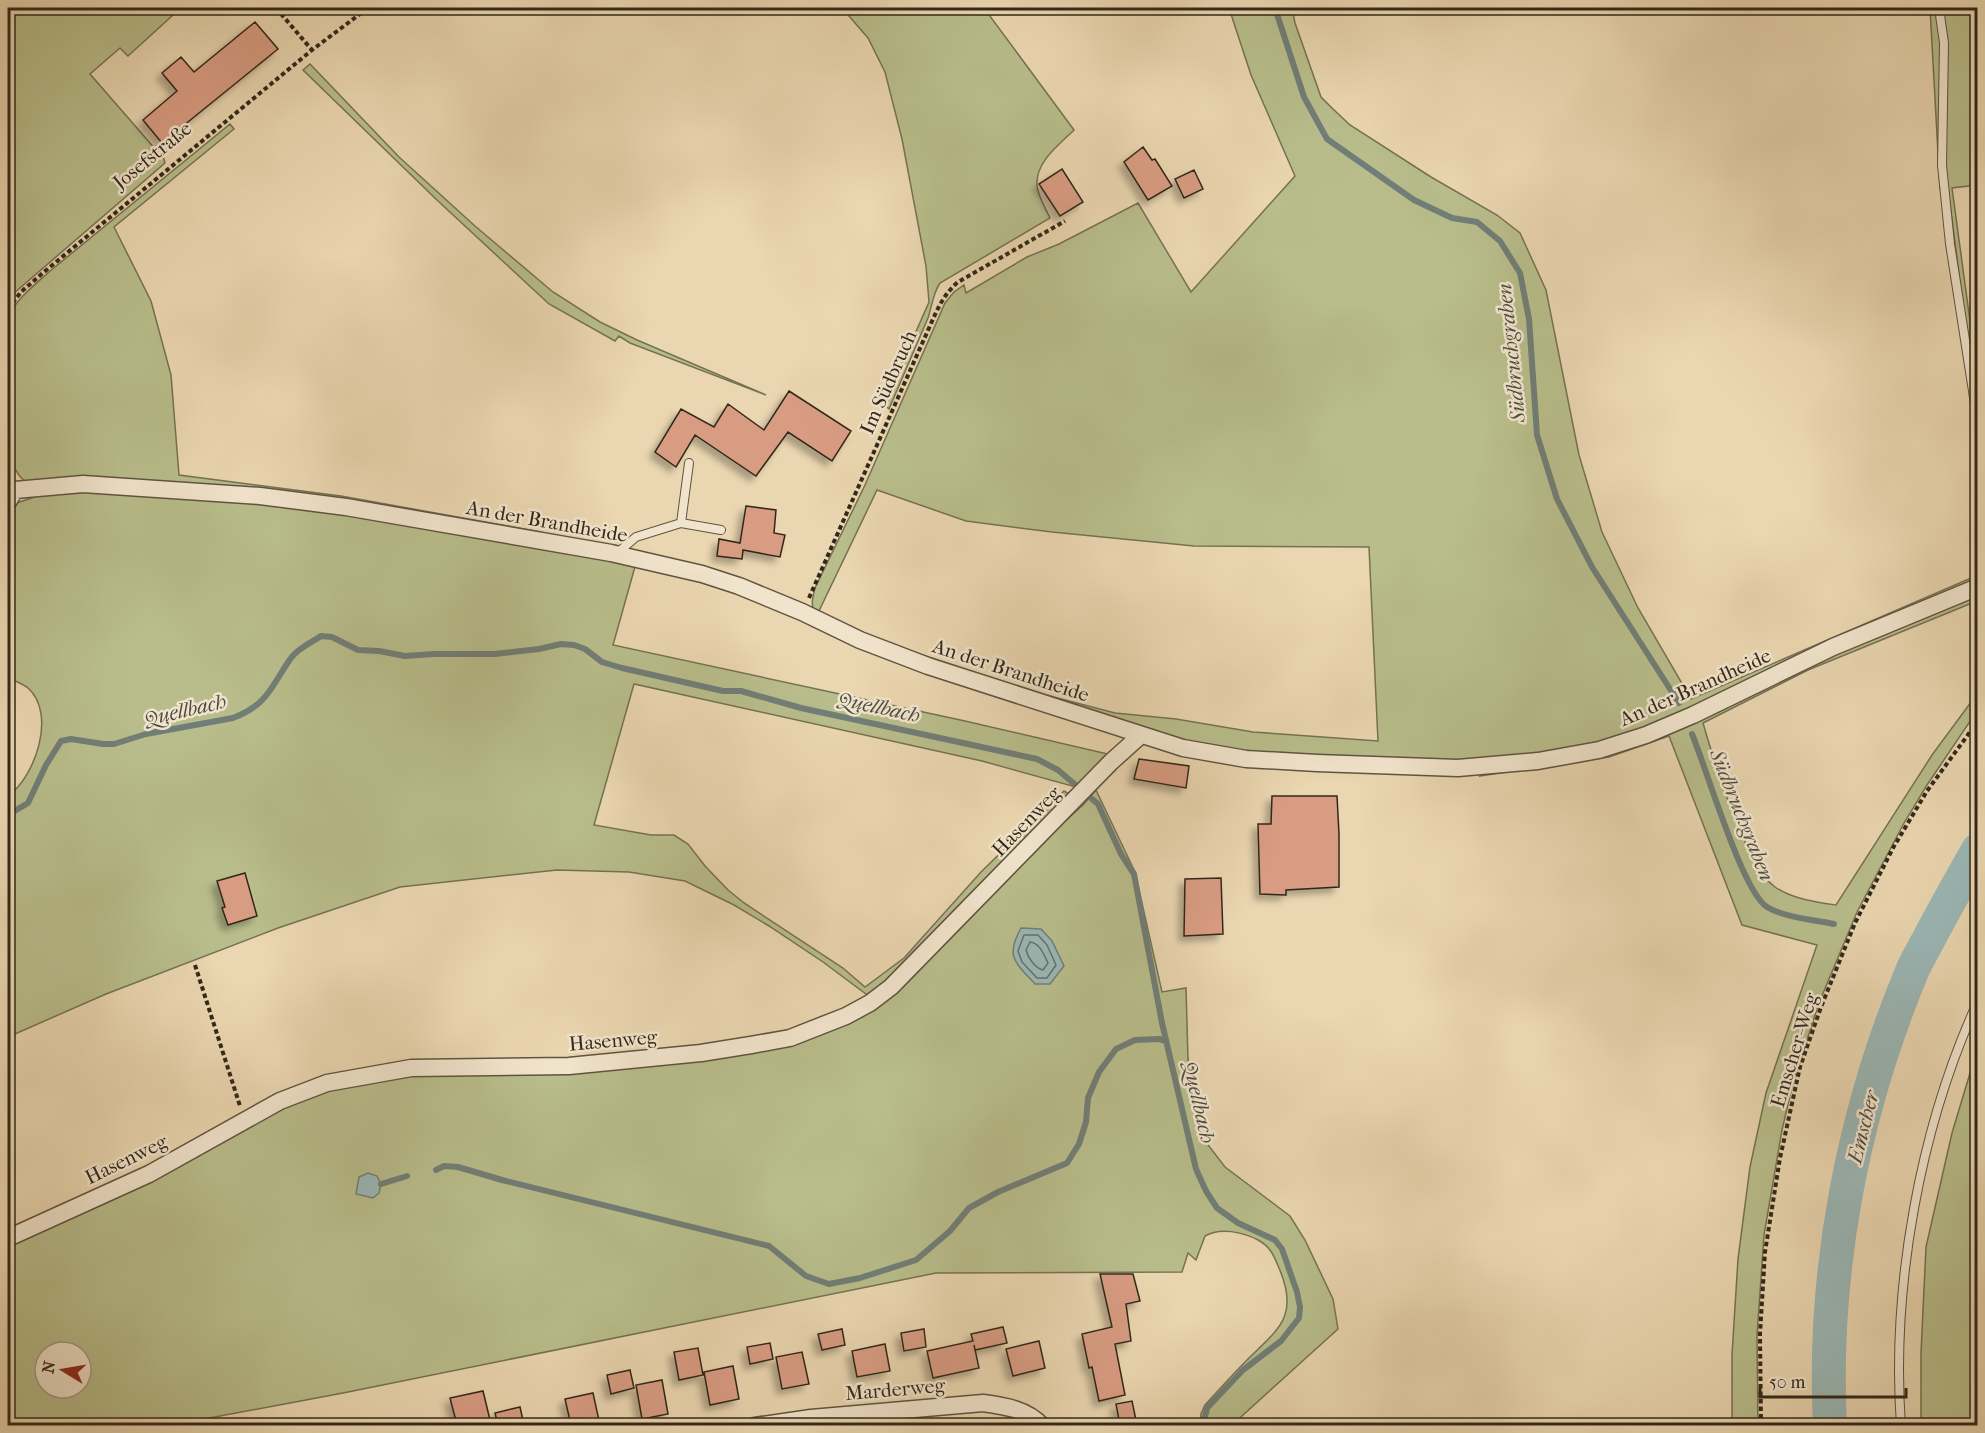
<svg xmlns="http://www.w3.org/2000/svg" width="1985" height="1433" viewBox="0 0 1985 1433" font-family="'IM FELL French Canon',serif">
<defs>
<filter id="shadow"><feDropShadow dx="-5.5" dy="5.5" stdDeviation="3" flood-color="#0004"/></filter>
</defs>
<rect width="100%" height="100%" fill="#ead6b0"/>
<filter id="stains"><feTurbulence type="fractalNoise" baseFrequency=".00333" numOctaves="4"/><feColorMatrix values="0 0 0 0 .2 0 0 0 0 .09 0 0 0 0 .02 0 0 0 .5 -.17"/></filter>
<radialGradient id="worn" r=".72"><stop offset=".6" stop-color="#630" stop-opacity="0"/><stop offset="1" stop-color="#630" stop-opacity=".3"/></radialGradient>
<path fill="#b8bd8b" stroke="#757252" stroke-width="1.5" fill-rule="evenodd" d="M8,8h158l7,7 -45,41 -8,-8 -30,26 74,85 1,4 -152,131 -5,7z
M842,8h142l90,122c-15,15 -39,32 -37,56 1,10 9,23 13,32l-110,65c-7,10 -8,23 -12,35 -13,31 -26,61 -39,91l-5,-5 45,-102 -3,-36 -24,-127 -17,-67 -17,-34z
M1229,8h63l3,15 26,74 12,12 17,16 81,52 66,38 23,18 26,57 33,165 23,77 36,76 53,91 287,-124 -1,5 -208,90 -55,30 -54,25 -47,15 -58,14 -87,8 -196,-7 -47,-5 -56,-12 -245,-78 -75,-30 -34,-17c-5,-8 -2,-16 0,-25l50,-103 80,-182 9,-11 10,-7 2,8 61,-36 32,-13 79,-41 53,89 104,-116 -44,-101zM877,490l89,31 86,11 142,14 175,1 9,194 -125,-9 -77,-13 -61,-6 -73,-19 -144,-47 -60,-24 -19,-12z
M1930,8h47v177l-25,3 25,185v19l-14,-88 -15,-115h-8z
M310,64l89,93 76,69 78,66 47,30 37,18 129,55 -136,-52 -11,-7 -4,5 -66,-37 -111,-103 -135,-131z
M230,124l4,5 -120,98 37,74 20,74 8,100 162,21 200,36 -2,4 -212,-37 -301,-17c-12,-8 -17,-27 -18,-41 -2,-13 -2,-118 1,-125 8,-18 27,-32 41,-45z
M55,490l210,12 371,61 -23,82 352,76 147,34 -22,36 -108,-30 -348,-77 -40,141 57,10h23l14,9 17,22 23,24 16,13 99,65 22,19 39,-29 77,-86 83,-81 10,6 -204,200 -47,-35 -54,-36 -35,-21 -49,-24 -56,-9 -72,-2 -157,17 -122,41 -172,66 -98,43v-241c27,-19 49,-82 20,-108 -5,-4 -14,-7 -20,-11v-165l6,-8z
M1977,594v7l-169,69 -105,53c10,35 43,144 72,164 18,12 40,15 61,18l96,-150 45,-61v17l-50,74 -23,38 -47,89 -38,91 -26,80 -11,47 -18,105 -7,101 1,89h-26v-70l6,-96 12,-92 16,-74 51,-148 -75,-20 -73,-189 -60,21 -129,19 2,-3 117,-19 254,-111z
M1096,790l39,82 27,120 24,-4 2,71 17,82 20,26 65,49 15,24 28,59 5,30 -106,96h-32l1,-11 4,-9c14,-15 27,-30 41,-44 32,-32 54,-44 33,-93 -5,-12 -8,-21 -21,-28 -15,-8 -38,-13 -53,-4l-9,24 -8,-7 -6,19 -246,1 -593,120 -171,32h-164v-183l258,-128 57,-24 77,-14 132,-3 302,-46 249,-222zM45,1352h36v36h-36z
M1977,1050v375h-56v-72l5,-106 26,-114z"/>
<path fill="#9bb7b5" stroke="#717e77" stroke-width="1.5" d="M1021,928l20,1 11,12 12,25 -14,18h-15c-20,-22 -30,-27 -14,-56z
M368,1173l9,3 4,8 -2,9 -6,5 -17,-4 3,-17z"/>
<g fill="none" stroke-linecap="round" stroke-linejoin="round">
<path stroke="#667068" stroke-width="1.5" d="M1024,935h14l9,10 9,20 -9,13h-10l-15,-16 -4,-11z
M1030,942c10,1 14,13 18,21l-5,7c-8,-2 -15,-12 -17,-20z"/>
<path stroke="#717e77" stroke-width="6" d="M1275,8l29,89 23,42 87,61 38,18 25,4 23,19 20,32 9,46 8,116 20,64 35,68 87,136
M1692,734c14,33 50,157 75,173 16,10 47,13 67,17
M8,815l20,-12 18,-38 15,-24 10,-2 32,5h11l32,-10 87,-16c36,-14 38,-32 58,-60 6,-9 21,-16 30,-22l11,1 26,13 21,1 26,5 29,-2h61l44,-5 22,-5 13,1 11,4 17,13 20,6 101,23h18l60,17 236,51 21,11 40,34 23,50 13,20 28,149 34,146 10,22 11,17 21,15 37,17 7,9 15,43 3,15 -1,11 -18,23 -38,29 -36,38 -4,18
M436,1170l8,-4 14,1 44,13 267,66 37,30 23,8 31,-6 56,-18 34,-29 19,-23 29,-16 69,-29 12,-19 7,-22 2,-24 11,-26 17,-23 19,-9 24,-1 7,2
M381,1184l26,-8"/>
<path stroke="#9bb7b5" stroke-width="34" d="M1830,1426c-8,-155 23,-314 83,-457 6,-13 14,-26 21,-40 14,-26 29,-53 44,-79"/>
</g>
<path fill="#d89c82" stroke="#32281a" stroke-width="1.5" filter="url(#shadow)" d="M255,22l23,27 -116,94 -19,-23 34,-29 -15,-18 19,-16 13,15z
M1143,147l9,13 3,-1 17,27 -24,14 -24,-38z
M1062,169l21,33 -23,14 -21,-32z
M1194,170l9,19 -19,9 -9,-19z
M789,391l62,40 -19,30 -44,-29 -32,44 -61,-41 -19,32 -21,-15 26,-43 33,18 14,-23 36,26z
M746,506l30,4 -2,23 11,2 -5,22 -37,-7 -1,9 -25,-3 2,-17 21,4z
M1139,759l50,7 -3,22 -52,-9z
M1272,796h65l2,38v53l-53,3v5l-26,-1 -2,-70h13z
M245,873l12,43 -29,9 -6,-17 3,-1 -8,-26z
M1221,878l2,56 -39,2 1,-57z
M1100,1274h33l7,27 -14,3 5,37 -16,3 10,51 -26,6 -7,-34 -3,1 -7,-34 30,-7z
M1003,1327l4,16 -32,7 -1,-5 5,23 -46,10 -6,-27 46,-10 -2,-7z
M842,1329l3,16 -23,5 -4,-16z
M924,1329l2,18 -22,4 -3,-18z
M1039,1341l6,27 -32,8 -7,-27z
M770,1343l3,16 -23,5 -3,-17z
M885,1344l5,27 -33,6 -5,-26z
M698,1348l5,27 -24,5 -5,-28z
M802,1352l7,32 -27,5 -6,-32z
M733,1366l6,33 -29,6 -6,-33z
M630,1370l4,18 -23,6 -4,-19z
M662,1380l6,34 -26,5 -6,-34z
M483,1391l7,29 -33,5 -7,-27z
M593,1393l7,32h-29l-6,-26z
M1132,1401l5,24h-17l-4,-21z
M520,1407l4,18h-26l-3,-12z"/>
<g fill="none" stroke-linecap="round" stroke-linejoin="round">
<g stroke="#605440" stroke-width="10">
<path id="service" d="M1939,8l5,35 -2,122 8,79 28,179
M681,523l8,-60
M616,554l20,-17 45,-14 40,7
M1901,1426c-10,-139 19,-299 77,-425"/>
</g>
<g stroke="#605440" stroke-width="19">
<path id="minor" d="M8,502l7,-12 68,-6 177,12 86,11 265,46 91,21 37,12 63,26 58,28 68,26 255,82 63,11 71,4 141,5 80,-7 61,-11 47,-15 47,-20 140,-68 145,-60
M8,1238l141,-64 131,-73 47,-18 84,-15 158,-2 132,-13 50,-8 39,-7 56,-22 24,-13 21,-16 220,-225 30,-27
M755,1426l56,-8 172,-15c22,3 44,6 59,23"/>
</g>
<path stroke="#32281a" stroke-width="4" stroke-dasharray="4.5 3" stroke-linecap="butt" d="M276,8l36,42
M8,309l13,-17 23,-20 268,-222 56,-42
M8,458l3,17
M809,598l120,-270c8,-18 14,-33 29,-46l107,-61
M195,965l45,141
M1761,1426l-1,-92 5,-82 15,-94 20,-91 21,-60 34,-84 38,-75 34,-57 51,-70"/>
<use href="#service" stroke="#f1e4cc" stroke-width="8"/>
<use href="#minor" stroke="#f1e4cc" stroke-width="16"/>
</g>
<g text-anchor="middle" stroke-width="5" stroke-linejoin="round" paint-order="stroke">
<g font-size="20" fill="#32281a" stroke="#f1e4cc">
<text transform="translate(152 155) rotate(-39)" y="7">Josefstraße</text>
<text transform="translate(888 382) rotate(-66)" y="7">Im Südbruch</text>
<text transform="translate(547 521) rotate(10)" y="7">An der Brandheide</text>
<text transform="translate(1011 670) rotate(18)" y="7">An der Brandheide</text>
<text transform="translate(1695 687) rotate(-24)" y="7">An der Brandheide</text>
<text transform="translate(1026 821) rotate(-46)" y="7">Hasenweg</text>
<text transform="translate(613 1040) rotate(-5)" y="7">Hasenweg</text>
<text transform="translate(1794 1050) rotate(-73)" y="7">Emscher-Weg</text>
<text transform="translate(126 1159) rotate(-26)" y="7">Hasenweg</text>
<text transform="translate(895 1389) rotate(-5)" y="7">Marderweg</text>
</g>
<g font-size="21" font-style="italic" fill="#4c4c41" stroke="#f1e4cc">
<text transform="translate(1511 353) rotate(-96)" y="7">Südbruchgraben</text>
<text transform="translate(879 707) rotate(12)" y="7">Quellbach</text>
<text transform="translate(185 710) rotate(-13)" y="7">Quellbach</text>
<text transform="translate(1742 815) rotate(68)" y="7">Südbruchgraben</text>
<text transform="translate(1199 1102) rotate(77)" y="7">Quellbach</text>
<text transform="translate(1863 1127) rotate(-76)" y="7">Emscher</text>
</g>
</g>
<rect width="1985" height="1433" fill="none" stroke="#ead6b0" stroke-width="30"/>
<rect x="9" y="9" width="1967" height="1415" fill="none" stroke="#32281a" stroke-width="3"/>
<rect x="15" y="15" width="1955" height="1403" fill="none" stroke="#32281a" stroke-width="1.5"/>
<g transform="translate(63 1370) rotate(281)"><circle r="28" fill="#f1e4cc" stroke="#a59985" stroke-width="1.5"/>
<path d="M0-4.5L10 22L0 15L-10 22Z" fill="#8f2418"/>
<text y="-9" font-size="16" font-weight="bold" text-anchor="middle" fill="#32281a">N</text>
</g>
<path d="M1760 1388v9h146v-9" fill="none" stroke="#32281a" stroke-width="3"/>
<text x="1769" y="1388" font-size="18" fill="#32281a" stroke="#f1e4cc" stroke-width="4.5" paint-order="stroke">50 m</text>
<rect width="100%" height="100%" filter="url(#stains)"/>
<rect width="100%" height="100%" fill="url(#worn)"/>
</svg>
